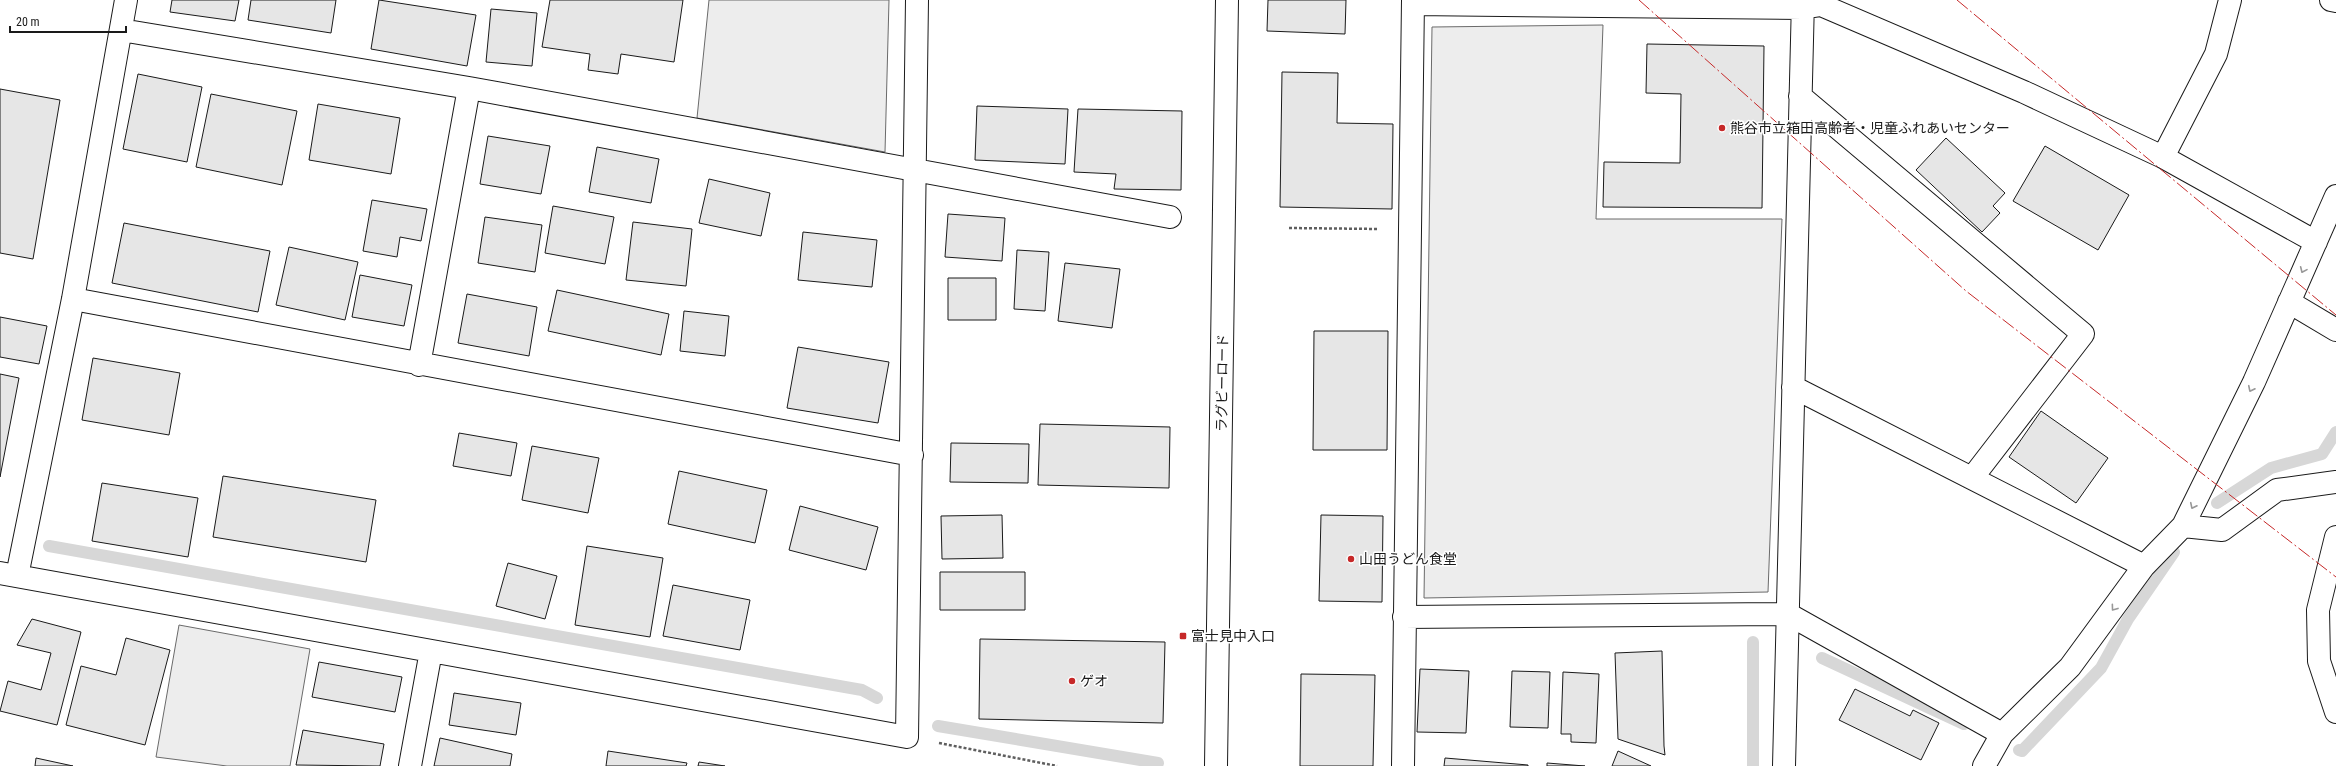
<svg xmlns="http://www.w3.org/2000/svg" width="2336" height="766" viewBox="0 0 2336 766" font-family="'Roboto Condensed','Noto Sans JP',sans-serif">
<rect width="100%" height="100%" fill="#fff"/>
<path fill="#ededed" stroke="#6a6a6a" d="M709,0h180l-4,152 -188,-34z
M1603,25l-7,194h186l-14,373 -344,6 8,-571z
M179,625l131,24 -20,117h-63l-71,-9z"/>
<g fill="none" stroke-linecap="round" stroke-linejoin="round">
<path stroke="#d7d7d7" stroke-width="12" d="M2217,503l54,-35 51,-14 14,-22
M49,546l813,144 15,8
M1753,642v124
M1822,658l142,66
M938,726l220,37
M2019,750l3,1 79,-83 27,-49 46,-67"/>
</g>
<path fill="#e6e6e6" stroke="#1a1a1a" d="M172,0h67l-4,21 -65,-9z
M251,0h85l-5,33 -83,-13z
M379,0l97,15 -9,51 -96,-17z
M550,0h133l-9,62 -53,-8 -3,20 -30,-4 2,-16 -48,-7z
M1268,0h78l-1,34 -78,-3z
M491,9l46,4 -5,53 -46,-4z
M1647,44l117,2 -2,162 -159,-1 1,-45 76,1 1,-69 -35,-1z
M1282,72l56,1 -1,50 56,1 -1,85 -112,-2z
M138,74l64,13 -15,75 -64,-13z
M0,89l60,11 -27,159 -33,-6z
M211,94l86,17 -15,74 -86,-18z
M318,104l82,14 -9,56 -82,-14z
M977,106l91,3 -3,55 -90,-4z
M1078,109l104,2 -1,79 -67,-1 2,-15 -42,-2z
M488,136l62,10 -9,48 -61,-10z
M1946,138l59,55 -12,13 7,7 -18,19 -66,-62z
M2045,146l84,49 -31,55 -85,-49z
M597,147l62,12 -8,44 -62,-11z
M709,179l61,14 -9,43 -62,-13z
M372,200l55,9 -6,32 -21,-4 -3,20 -34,-6z
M553,206l61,11 -9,47 -60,-11z
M948,214l57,4 -3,43 -57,-4z
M485,217l57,8 -7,47 -57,-9z
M633,222l59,7 -6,57 -60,-6z
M124,223l146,28 -12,61 -146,-29z
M803,232l74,8 -5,47 -74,-7z
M289,247l69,15 -13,58 -69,-15z
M1017,250l32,2 -4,59 -31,-2z
M1065,263l55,6 -8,59 -54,-7z
M360,275l52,10 -8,41 -52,-9z
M948,278h48v42h-48z
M557,290l112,24 -8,41 -113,-24z
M467,294l70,13 -8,49 -71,-13z
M684,311l45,5 -4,40 -45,-5z
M0,317l47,9 -8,38 -39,-7z
M1314,331h74l-1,119h-74z
M798,347l91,15 -11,61 -91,-15z
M93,358l87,15 -11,62 -87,-15z
M0,374l19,4 -19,99z
M2041,411l67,47 -32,45 -67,-46z
M1040,424l130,3 -1,61 -131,-3z
M459,433l58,10 -6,33 -58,-10z
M951,443l78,1 -1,39 -78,-1z
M532,446l67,12 -11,55 -66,-13z
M679,471l88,19 -12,53 -87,-19z
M223,476l153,24 -10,62 -153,-25z
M102,483l96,15 -10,59 -96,-16z
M800,506l78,21 -12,43 -77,-20z
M1002,515l1,43 -61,1 -1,-43z
M1321,515l62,1 -1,86 -63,-1z
M587,546l76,12 -13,79 -75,-12z
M508,563l49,13 -12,43 -49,-13z
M940,572h85v38h-85z
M673,585l77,15 -10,50 -77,-14z
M32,619l49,13 -24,93 -57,-14 8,-30 33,9 10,-37 -34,-8z
M126,638l44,12 -25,95 -79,-20 15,-59 35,9z
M980,639l185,3 -2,81 -184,-4z
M1662,651l2,95 1,9 -47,-16 -3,-86z
M319,662l83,15 -7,35 -83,-15z
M1420,669l49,2 -3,62 -49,-1z
M1512,671l38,1 -2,56 -38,-1z
M1563,672l36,2 -3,69 -25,-1v-8h-10z
M1301,674l74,1 -2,91h-73z
M1855,689l55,27 3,-6 26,13 -18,37 -82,-40z
M454,693l67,10 -5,32 -67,-10z
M303,730l81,14 -4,22 -84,-1z
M440,738l72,16 -2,12h-76z
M608,751l79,12 -1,3h-80z
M1618,751l33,15h-39z
M36,758l37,8h-38z
M1445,758l83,7v1h-84z
M699,762l26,4h-27z
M1547,763l38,3h-38z"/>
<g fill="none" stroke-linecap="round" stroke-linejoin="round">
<g stroke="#1a1a1a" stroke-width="24">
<path id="minor" d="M2331,0l5,1
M1413,4l389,4 19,-3 203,87 139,65 153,85
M121,30l348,58 701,129
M1800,96l283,238 -111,144
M2163,157l53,-103 14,-54
M73,299l839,156
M2289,302l47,28
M419,365l50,-277
M1793,387l351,179
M2183,526l39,4 55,-40 59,-8
M2336,537l-18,73 1,51 17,51
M0,573l907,164 10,-737
M17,576l56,-277 53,-299
M1404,617l384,-3 214,120
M410,766l21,-115
M1216,766l11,-766
M1403,766l10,-766
M1784,766l19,-766
M1984,766l18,-32 68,-67 74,-101 39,-40 71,-144 82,-186"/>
</g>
<path stroke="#5f5f5f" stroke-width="2.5" stroke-dasharray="3 2" stroke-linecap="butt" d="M1289,228l90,1
M939,743l118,23"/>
<use href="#minor" stroke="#fff" stroke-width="22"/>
<path stroke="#c62828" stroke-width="1" stroke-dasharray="14 3 2 3" stroke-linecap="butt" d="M1639,0l327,291 370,286
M1957,0l379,315"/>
</g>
<defs><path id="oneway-chevron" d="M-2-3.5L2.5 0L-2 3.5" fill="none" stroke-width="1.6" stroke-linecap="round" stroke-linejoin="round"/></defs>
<g stroke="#989898">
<use href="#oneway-chevron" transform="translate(2303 270) rotate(114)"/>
<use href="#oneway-chevron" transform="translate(2251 389) rotate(116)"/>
<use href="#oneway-chevron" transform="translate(2193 506) rotate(116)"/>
<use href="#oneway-chevron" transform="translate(2114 608) rotate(126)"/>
</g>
<g fill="#c62828" stroke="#fff" stroke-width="1.5">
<circle cx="1722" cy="128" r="4"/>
<circle cx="1351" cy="559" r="4"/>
<rect x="1179" y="632" width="8" height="8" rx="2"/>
<circle cx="1072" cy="681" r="4"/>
</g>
<g text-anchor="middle" stroke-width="3" stroke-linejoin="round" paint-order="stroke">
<g font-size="14" fill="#1a1a1a" stroke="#fff" text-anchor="start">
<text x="1730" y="133">熊谷市立箱田高齢者・児童ふれあいセンター</text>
<text x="1359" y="564">山田うどん食堂</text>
<text x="1191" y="641">富士見中入口</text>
<text x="1080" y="686">ゲオ</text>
</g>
<g font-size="14" fill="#1a1a1a" stroke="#fff">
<text transform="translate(1222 383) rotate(-89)" y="5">ラグビーロード</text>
</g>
</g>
<path d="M10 26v6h116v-6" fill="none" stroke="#1a1a1a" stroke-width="2"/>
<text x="16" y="26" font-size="12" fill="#1a1a1a" stroke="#ffffff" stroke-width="3" paint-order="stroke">20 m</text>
</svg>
